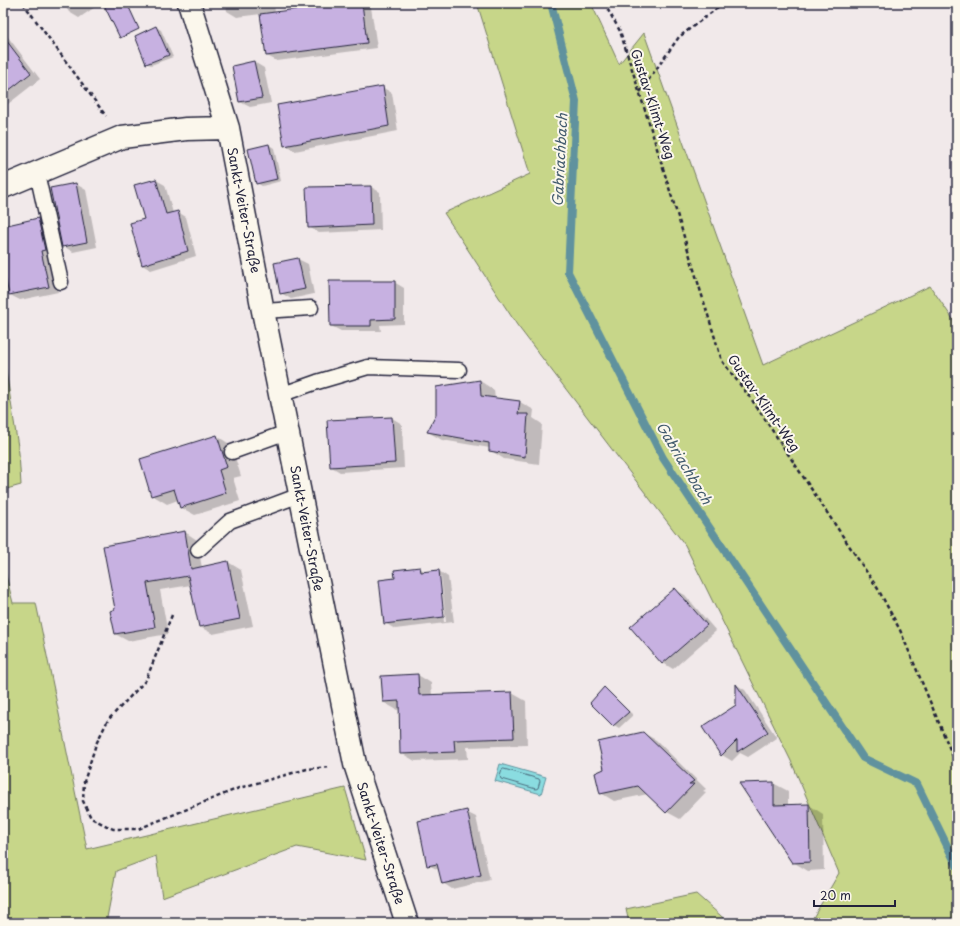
<svg xmlns="http://www.w3.org/2000/svg" width="960" height="926" viewBox="0 0 960 926" font-family="'Playpen Sans',sans-serif">
<rect width="100%" height="100%" fill="#f1e9ea"/>
<filter id="ink" filterUnits="userSpaceOnUse"><feTurbulence type="fractalNoise" baseFrequency=".025" numOctaves="2"/><feDisplacementMap in="SourceGraphic" scale="8" xChannelSelector="R" yChannelSelector="G"/><feConvolveMatrix kernelMatrix="1 2 1 2 8 2 1 2 1" color-interpolation-filters="sRGB"/></filter>
<g filter="url(#ink)">
<path fill="#c7d689" stroke="#747c62" d="M477,3h114l28,61 25,-31 119,332 167,-79 27,39v598h-147l29,-50 -48,-112 -106,-216 -168,-220 -73,-112 86,-39z
M3,352l16,101 2,32 -18,5z
M3,563l10,40h23l51,246 258,-61 21,72 -69,-13 -135,50 -6,-41 -40,15 -10,52h-103z
M696,894l33,29h-100l-3,-14z"/>
<path fill="#8adce0" stroke="#60929e" d="M500,764l46,13 -5,17 -46,-13z"/>
<path fill="#0003" fill-rule="evenodd" d="M63,3h38l-22,15 -10,-6z
M226,3h48l1,10 74,-10h15l7,4 6,41 -100,13 -10,-5 -6,-42 -24,3 -10,-6z
M156,27l5,3 12,27 -22,8 -5,-2z
M3,34l5,3 32,42 -37,29z
M254,62l10,6 7,35 -21,4 -10,-5z
M382,87l10,6 6,38 -103,20 -10,-6z
M269,145l5,3 7,33 -19,5 -5,-3z
M156,180l9,5 8,28 5,-1 8,5 10,39 -45,14 -9,-5 3,-45 -10,-34z
M76,184l10,6 11,57 -24,5 -10,-6z
M371,187l9,5 1,38 -62,3 -10,-6z
M38,219l10,6 2,31 8,36 -38,8 -10,-5 -7,-32v-36z
M298,259l10,5 6,30 -23,5 -10,-6z
M394,282l10,6v36l-24,1 1,6h-40l-10,-5z
M480,381l14,9 1,9 25,3 14,8 -1,8 9,6 -3,40 -35,-5 -14,-9v-2l-48,-8 -14,-8z
M392,418l10,6 2,44 -64,4 -10,-6z
M217,436l14,9 10,31 -8,2 7,23 -45,14 -15,-8 -2,-7 -11,4 -15,-9z
M185,532l12,8 5,28 26,-6 13,8 12,56 -40,8 -13,-7 -9,-42 -31,5 8,44 -40,7 -13,-7 1,-24z
M420,568l7,5 12,-2 9,6 6,45 -59,7 -10,-6 11,-44zM439,576h2l5,46h-2z
M675,590l10,5 31,36 -43,38 -10,-6z
M418,675l13,8 1,13 80,-3 14,8 1,44 -60,2 1,12 -53,2 -14,-8 -1,-44 -3,1 -14,-8z
M737,685l8,5 32,48 -29,19 -8,-4 -8,8 -10,-6 -18,-27 33,-22z
M604,689l4,2 25,24 -14,13 -5,-3 -23,-22z
M643,733l13,7 50,49 -3,2 3,1 -26,27 -13,-7 -19,-18 -34,7 -13,-8 4,-24z
M773,783l15,8v15l21,-1 14,9 1,56 -16,1 -15,-9 -52,-78z
M466,812l10,5 14,63 -38,9 -9,-6 -4,-13 -11,-5z
M494,922l2,1h-17z"/>
<g fill="none" stroke-linecap="round" stroke-linejoin="round">
<path stroke="#4c6c7d" stroke-width="1" d="M504,769l35,10 1,2 -2,7 -2,1 -35,-10 -1,-3 2,-6z"/>
<path stroke="#60929e" stroke-width="8" d="M551,3l25,98 -8,171 95,186 200,300 54,26 40,82"/>
</g>
<path fill="#c7b1e1" stroke="#22223b" d="M103,3h24l12,26 -19,9z
M342,3h20l5,40 -101,13 -6,-42z
M156,26l13,29 -23,9 -11,-28z
M3,36l28,37 -28,22z
M254,61l8,37 -23,4 -7,-36z
M383,86l6,40 -105,20 -7,-41z
M269,144l8,35 -21,5 -8,-35z
M156,179l10,35 12,-3 10,40 -46,14 -12,-42 14,-4 -10,-34z
M76,183l11,59 -25,5 -12,-59z
M371,186l1,39 -64,3 -2,-41z
M38,218l7,32 -4,1 8,36 -40,8 -6,-28v-41z
M298,258l7,31 -25,5 -6,-31z
M329,281h66v38l-24,1v6h-41z
M480,380l1,16 39,5 -2,13h10l-3,43 -36,-6v-8l-62,-11 9,-17v-28z
M392,417l3,46 -65,4 -3,-47z
M217,435l10,32 -8,3 7,23 -46,15 -6,-19 -23,7 -11,-37z
M185,531l6,38 37,-8 12,58 -41,8 -11,-51 -41,7 8,44 -40,7 -5,-23 5,-2 -12,-63z
M420,567l1,5 18,-2 5,47 -60,7 -5,-44 16,-2 -1,-8z
M675,588l32,37 -45,39 -32,-37z
M418,674l1,21 93,-3 2,46 -60,2 1,12 -55,2 -1,-53 -16,1 -2,-26z
M736,684l32,48 -31,20v-12l-16,16 -19,-29 34,-22z
M604,687l25,25 -16,14 -23,-23z
M643,732l51,49 -5,3h5l-28,29 -28,-27 -38,8 -5,-21 9,-4 -6,-27z
M774,782v23l35,-1 1,58 -18,1 -53,-80z
M467,810l14,65 -39,9 -5,-20 -10,2 -9,-45z"/>
<g fill="none" stroke-linecap="round" stroke-linejoin="round">
<g stroke="#22223b" stroke-width="17">
<path id="lane" d="M37,173l24,109
M263,311l48,-3
M280,395l37,-13 51,-15 91,3
M232,452l55,-20
M198,550l32,-29 70,-26"/>
</g>
<g stroke="#22223b" stroke-width="25">
<path id="street" d="M189,3l39,125 35,183 92,453 52,159
M3,187l119,-50 64,-8 42,-1"/>
</g>
<path stroke="#22223b" stroke-width="2.5" stroke-dasharray="4 3" stroke-linecap="butt" d="M23,3l83,113
M604,3l16,28 35,111 67,219 30,39 126,189 22,41 57,136
M640,92l39,-55 45,-34
M172,615l-26,65 -38,40 -12,24 -12,38 -1,19 8,17 22,11h25l101,-41 68,-19 23,-2"/>
<use href="#lane" stroke="#fbf7ec" stroke-width="14"/>
<use href="#street" stroke="#fbf7ec" stroke-width="22"/>
</g>
</g>
<g text-anchor="middle" stroke-width="4" stroke-linejoin="round" paint-order="stroke">
<g font-size="13" fill="#22223b" stroke="#fbf7ec">
<text transform="translate(653 104) rotate(72)" y="5">Gustav-Klimt-Weg</text>
<text transform="translate(244 210) rotate(79)" y="5">Sankt-Veiter-Straße</text>
<text transform="translate(764 403) rotate(55)" y="5">Gustav-Klimt-Weg</text>
<text transform="translate(307 528) rotate(79)" y="5">Sankt-Veiter-Straße</text>
<text transform="translate(381 843) rotate(72)" y="5">Sankt-Veiter-Straße</text>
</g>
<g font-size="14" font-style="italic" fill="#415a6d" stroke="#fbf7ec">
<text transform="translate(560 160) rotate(-87)" y="5">Gabriachbach</text>
<text transform="translate(684 463) rotate(59)" y="5">Gabriachbach</text>
</g>
</g>
<rect width="960" height="926" fill="none" stroke="#fbf7ec" stroke-width="16"/>
<rect x="8" y="8" width="944" height="910" fill="none" stroke="#22223b" stroke-width="1.5" filter="url(#ink)"/>
<path d="M814 900v6h81v-6" fill="none" stroke="#22223b" stroke-width="2"/>
<text x="820" y="900" font-size="12" fill="#22223b" stroke="#fbf7ec" stroke-width="3" paint-order="stroke">20 m</text>
</svg>
